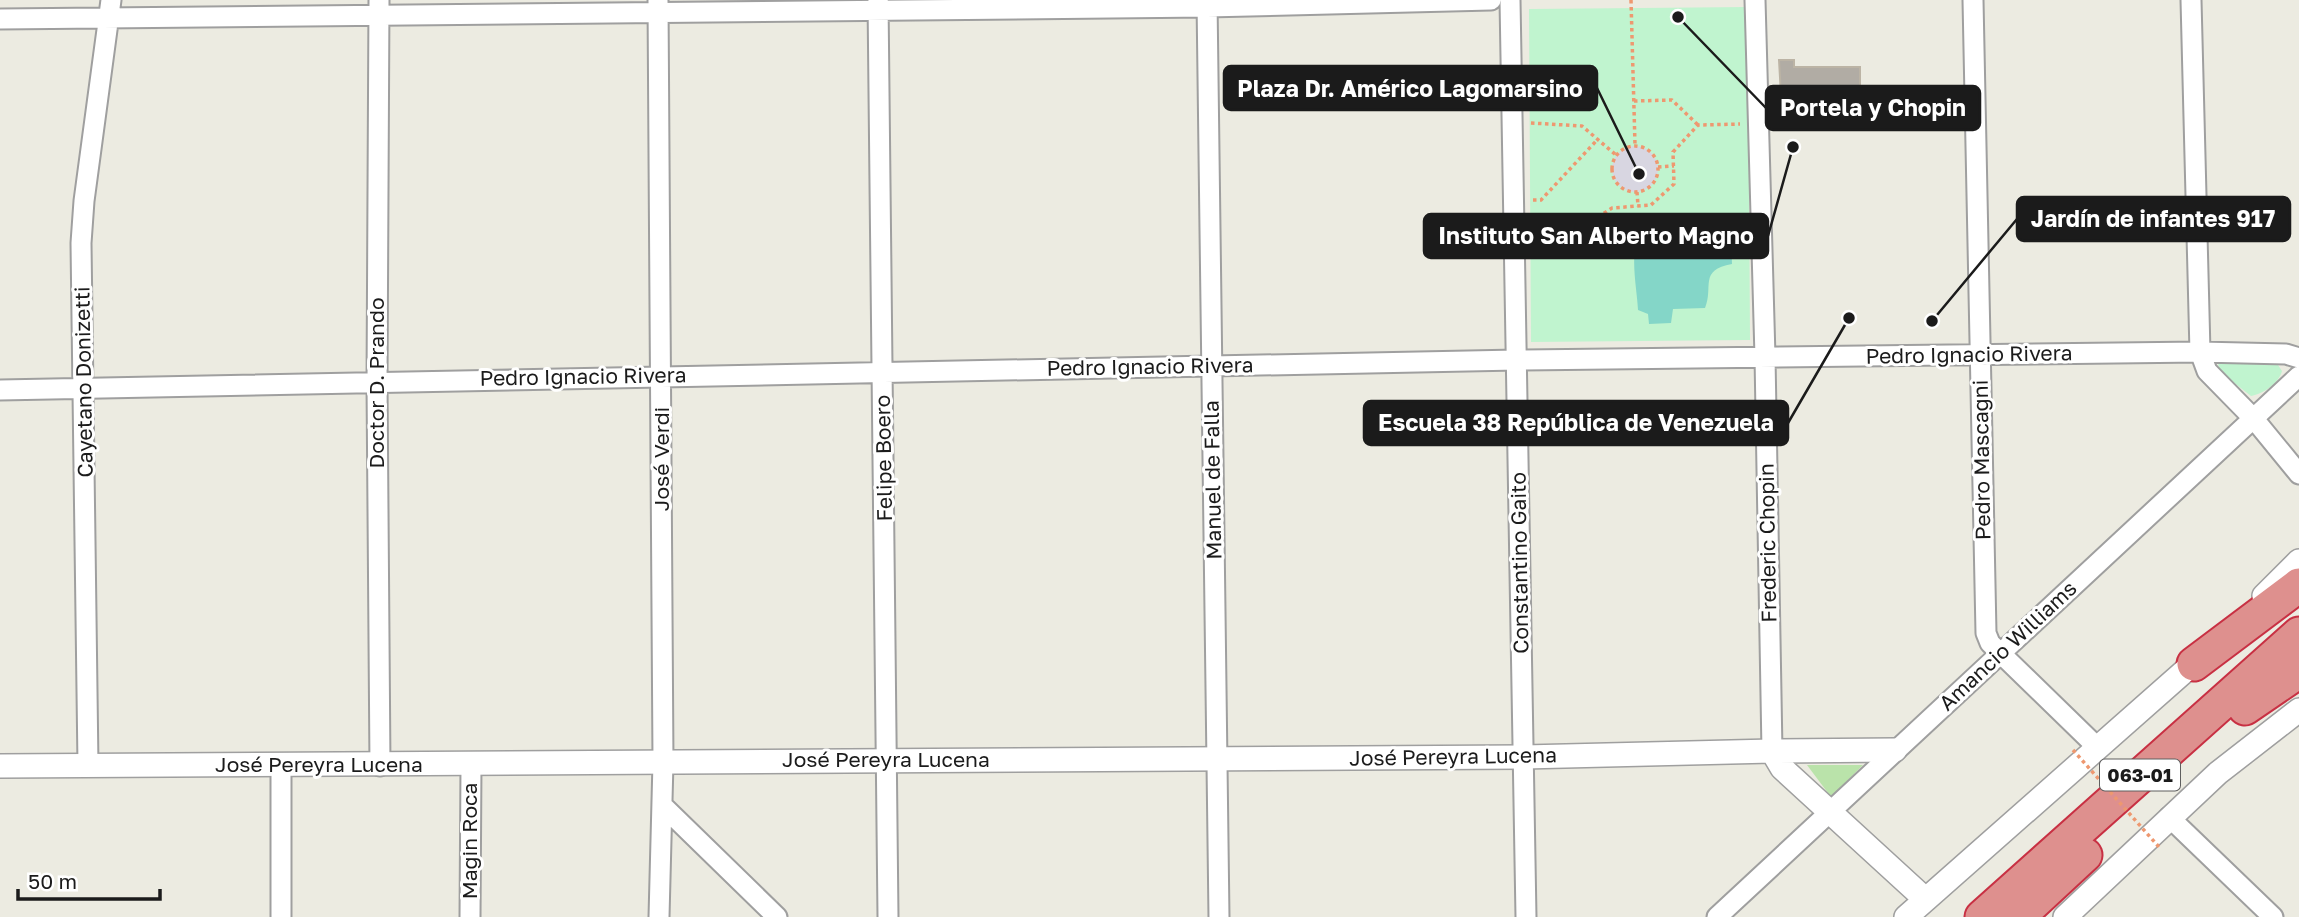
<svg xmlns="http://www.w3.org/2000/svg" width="2299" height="917" viewBox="0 0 2299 917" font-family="'Golos Text',sans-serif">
<rect width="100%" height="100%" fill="#ecebe1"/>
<path fill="#bae3aa" d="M1807,765h56l-32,32z"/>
<path fill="#c0f4cf" d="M1748,7l2,333 -219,2 -2,-333z
M2218,361l58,1 6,9c-3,12 -19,23 -31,25l-32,-25z"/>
<path fill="#84d6c8" d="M1659,221l13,5 6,13h53l1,25c-34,6 -18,23 -27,44l-32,1 -2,14 -22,1 -1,-10 -10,-4c-1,-28 -16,-83 21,-89z"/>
<path fill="#d8d6e1" d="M1612 169a23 23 0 1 1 46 0a23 23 0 1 1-46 0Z"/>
<path fill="#b1aca4" stroke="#bcb4a5" stroke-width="2" d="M1779,60h15v7h66v45l-78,1z"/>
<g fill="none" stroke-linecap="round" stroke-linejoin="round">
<g stroke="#9f9f9f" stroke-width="23">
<path id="minor" d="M379,0l-2,383 3,383
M878,0l10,917
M1207,0l12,917
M1510,0l16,917
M1755,0l10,357 7,394
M1973,0l13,633 4,10 107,104
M2191,0l9,352 7,19 47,48 45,55
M658,1l5,761 -4,155
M0,19l1207,-12 284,-7
M0,390l1517,-30 683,-8 86,2 13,4
M88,765l-7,-522 3,-42 27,-201
M662,805l115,112
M2169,817l104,100
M281,917v-152
M470,917l1,-152
M1717,917l582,-541"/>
</g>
<g stroke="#9f9f9f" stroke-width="26">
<path id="tertiary" d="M2264,596l35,-35
M1772,751l123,-1
M0,766l1523,-9 249,-6 10,17 143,131
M1906,917l298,-263
M2065,917l153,-144 81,-63"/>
</g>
<g stroke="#c83043" stroke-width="37">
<path id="motorway" d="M2194,664l105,-79
M2245,708l54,-37
M1982,917l317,-283
M2018,917l67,-62"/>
</g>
<path stroke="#ee9870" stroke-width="3.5" stroke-dasharray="3.5 3.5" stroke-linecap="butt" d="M1631,0l4,145
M1634,101l38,-1 26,25
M1531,123l51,3 34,29
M1612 169a23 23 0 1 1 46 0a23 23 0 1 1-46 0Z
M1658,167l16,-1
M1637,192l1,14
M1533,200h8l57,-61
M1532,230l44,1 36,-23 39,-3 23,-21 -1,-32 25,-27 42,-1"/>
<use href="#minor" stroke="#fff" stroke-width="19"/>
<use href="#tertiary" stroke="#fff" stroke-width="23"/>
<use href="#motorway" stroke="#de908e" stroke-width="33"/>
<path stroke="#ee9870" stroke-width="3.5" stroke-dasharray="3.5 3.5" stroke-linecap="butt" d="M2073,750l86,97"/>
</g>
<g text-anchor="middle" stroke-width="6" stroke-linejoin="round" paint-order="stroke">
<rect fill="#fff" stroke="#5f5f5f" stroke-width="2" x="2100" y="759.5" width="80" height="31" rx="5"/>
<g font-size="19" font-weight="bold" fill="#1b1b1b">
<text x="2140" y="782">063-01</text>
</g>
<g font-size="21" fill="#1b1b1b" stroke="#fff">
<text transform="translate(1969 355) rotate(-1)" y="7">Pedro Ignacio Rivera</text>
<text transform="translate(1150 367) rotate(-1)" y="7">Pedro Ignacio Rivera</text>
<text transform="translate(583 377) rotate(-1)" y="7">Pedro Ignacio Rivera</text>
<text transform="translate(84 382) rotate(-91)" y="7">Cayetano Donizetti</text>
<text transform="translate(377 383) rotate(-90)" y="7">Doctor D. Prando</text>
<text transform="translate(884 458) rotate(-91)" y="7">Felipe Boero</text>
<text transform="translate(662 459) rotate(-90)" y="7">José Verdi</text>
<text transform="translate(1982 460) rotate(-91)" y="7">Pedro Mascagni</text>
<text transform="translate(1213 480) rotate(-91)" y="7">Manuel de Falla</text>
<text transform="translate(1768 543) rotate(-91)" y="7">Frederic Chopin</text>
<text transform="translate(1520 563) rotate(-91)" y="7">Constantino Gaito</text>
<text transform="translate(2008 646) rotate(-43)" y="7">Amancio Williams</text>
<text transform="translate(1453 757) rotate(-1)" y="7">José Pereyra Lucena</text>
<text x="886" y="767">José Pereyra Lucena</text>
<text x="319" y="772">José Pereyra Lucena</text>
<text transform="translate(470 841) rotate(-90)" y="7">Magin Roca</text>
</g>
</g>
<path fill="none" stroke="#1b1b1b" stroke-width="2.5" d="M1639 174L1597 88M1678 17L1766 108M1932 321L2017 219M1793 147L1768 236M1849 318L1788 423"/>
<g fill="#1b1b1b" stroke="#fff" stroke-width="2.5">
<circle cx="1639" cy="174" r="7"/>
<circle cx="1678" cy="17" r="7"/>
<circle cx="1932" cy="321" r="7"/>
<circle cx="1793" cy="147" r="7"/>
<circle cx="1849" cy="318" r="7"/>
</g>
<g fill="#1b1b1b" stroke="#1b1b1b" stroke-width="2.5">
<rect x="1224" y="66" width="373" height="44" rx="7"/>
<rect x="1766" y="86" width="214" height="44" rx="7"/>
<rect x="2017" y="197" width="273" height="44" rx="7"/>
<rect x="1424" y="214" width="344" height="44" rx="7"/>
<rect x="1364" y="401" width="424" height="44" rx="7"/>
</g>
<g font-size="23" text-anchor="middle" font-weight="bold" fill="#fff">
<text x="1410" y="97">Plaza Dr. Américo Lagomarsino</text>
<text x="1873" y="116">Portela y Chopin</text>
<text x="2153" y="227">Jardín de infantes 917</text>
<text x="1596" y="244">Instituto San Alberto Magno</text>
<text x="1576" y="431">Escuela 38 República de Venezuela</text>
</g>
<path d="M18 889v10h142v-10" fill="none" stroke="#1b1b1b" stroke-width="3.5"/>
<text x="28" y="889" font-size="21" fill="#1b1b1b" stroke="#ffffff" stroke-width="5" paint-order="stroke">50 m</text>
</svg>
